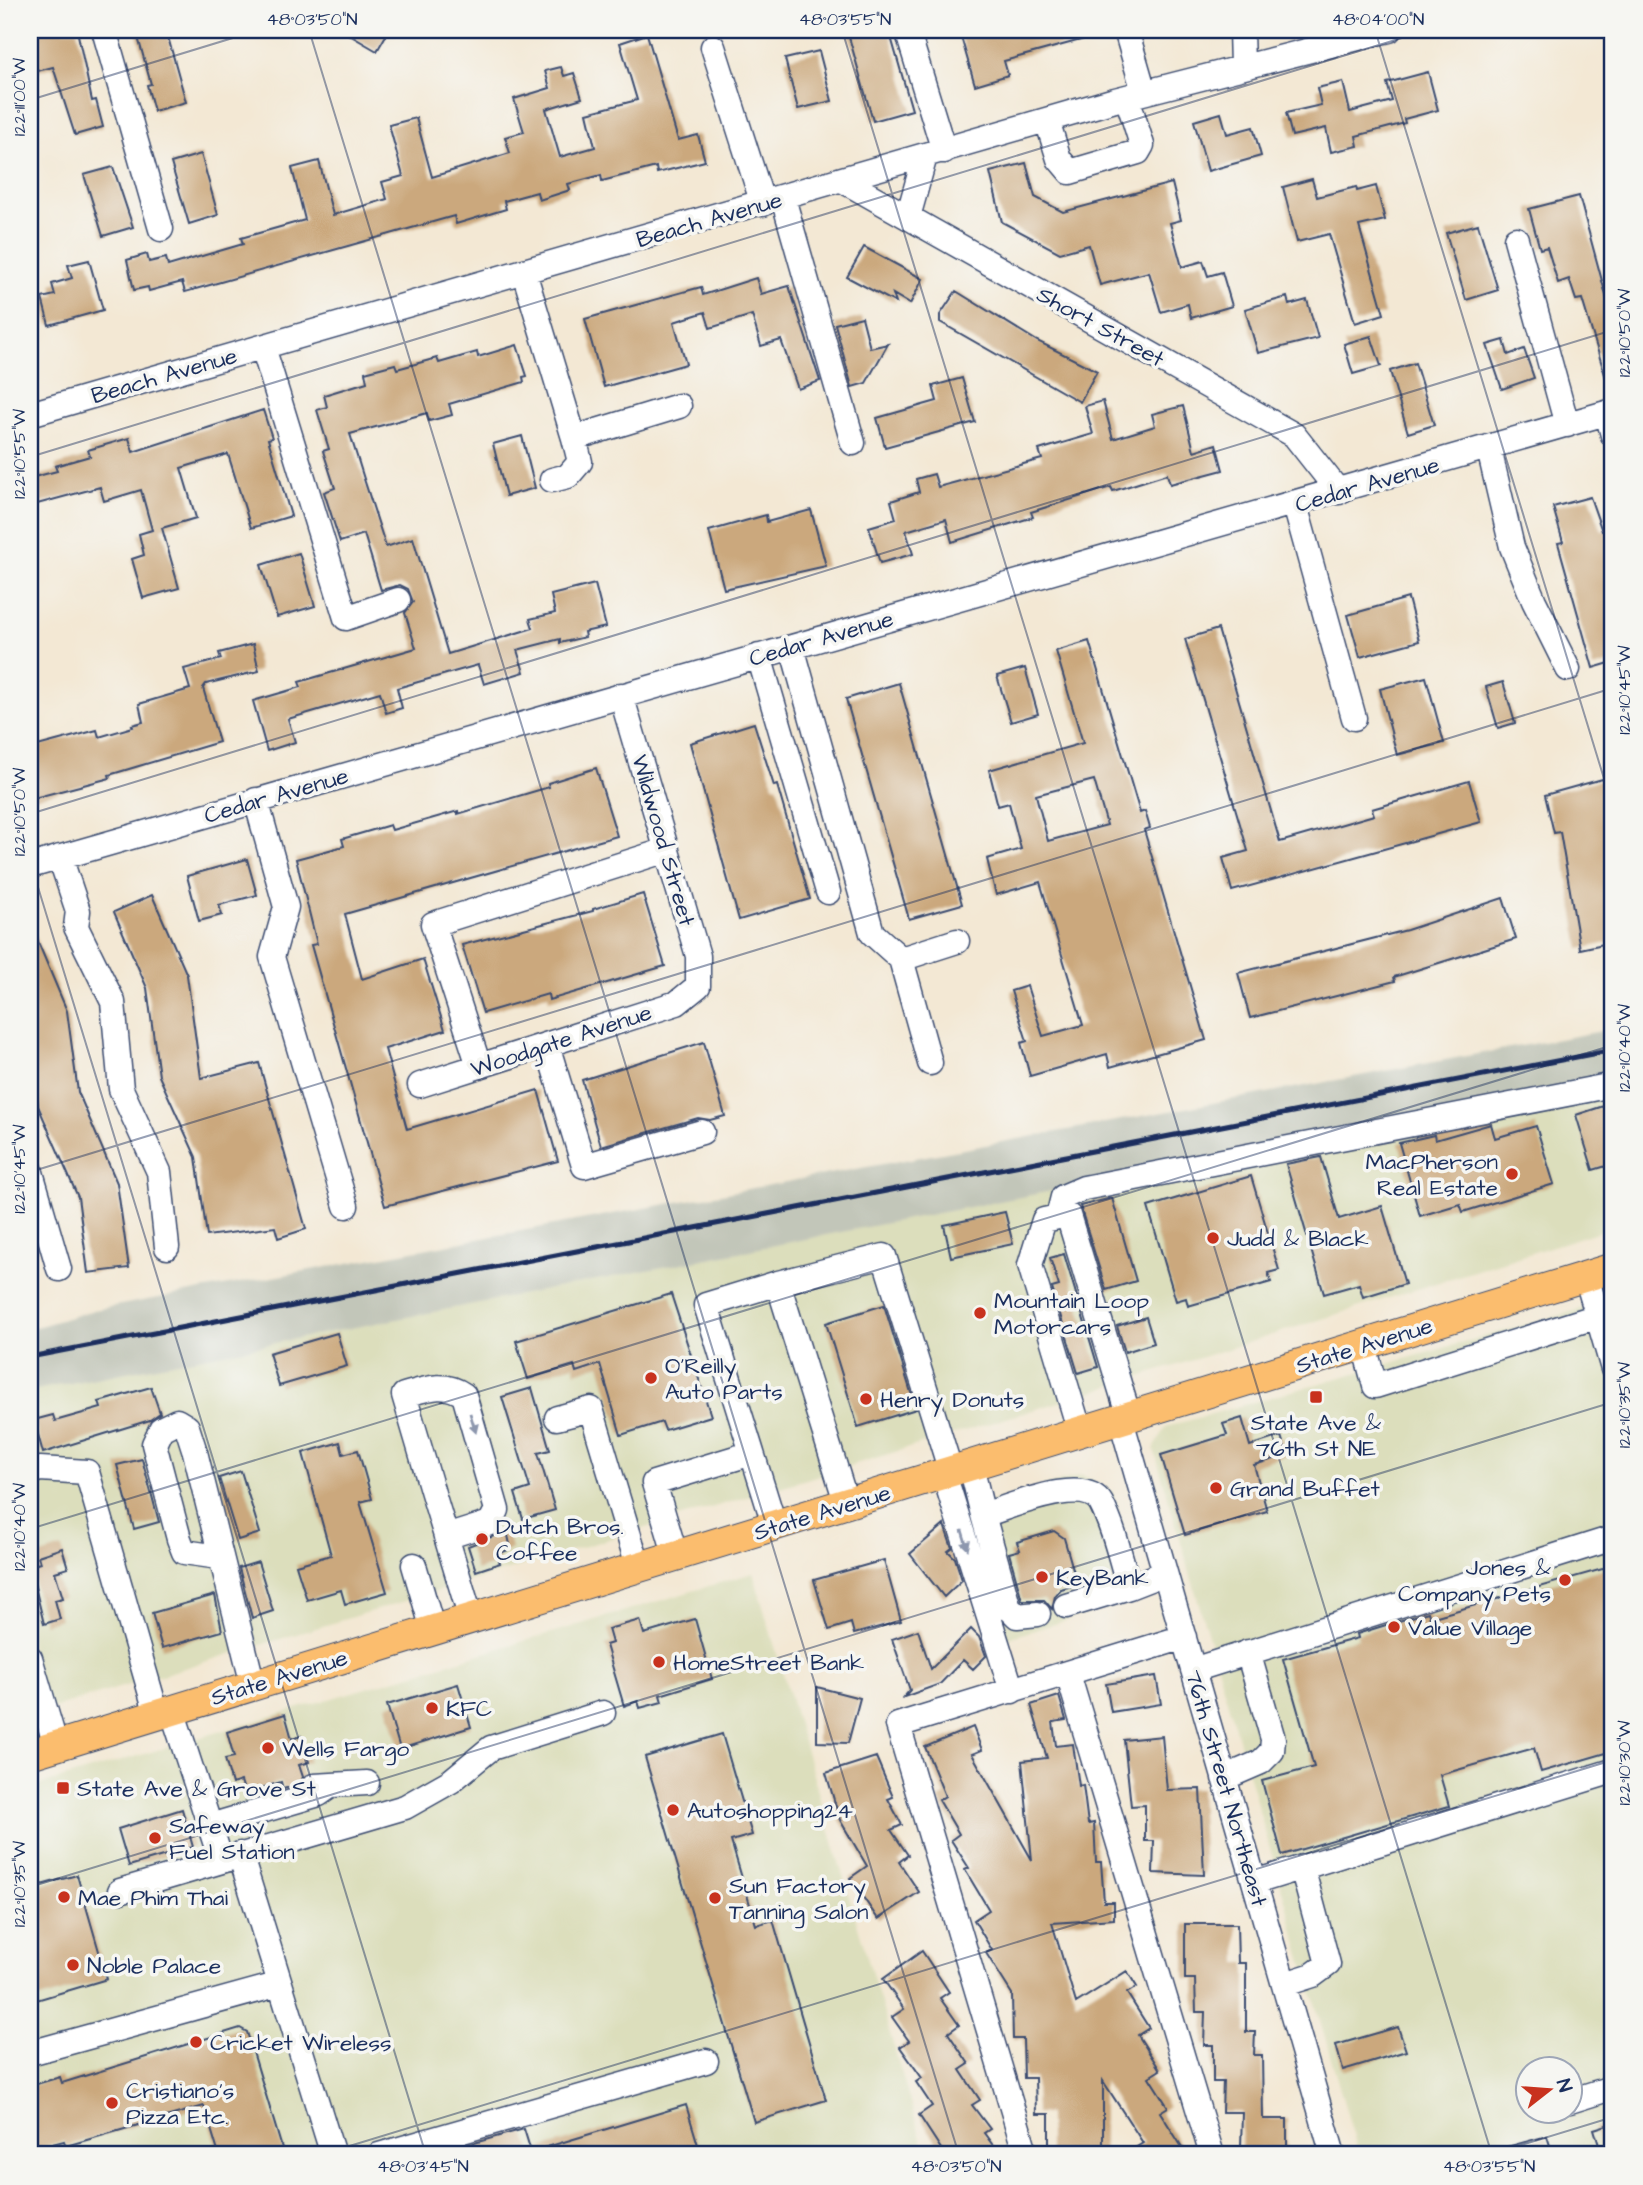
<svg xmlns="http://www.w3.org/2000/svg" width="1643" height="2185" viewBox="0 0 1643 2185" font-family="'Architects Daughter',sans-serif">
<rect width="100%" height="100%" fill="#f6f6f2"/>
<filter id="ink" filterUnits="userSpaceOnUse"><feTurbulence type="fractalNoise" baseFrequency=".0143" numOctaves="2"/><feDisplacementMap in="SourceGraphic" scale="14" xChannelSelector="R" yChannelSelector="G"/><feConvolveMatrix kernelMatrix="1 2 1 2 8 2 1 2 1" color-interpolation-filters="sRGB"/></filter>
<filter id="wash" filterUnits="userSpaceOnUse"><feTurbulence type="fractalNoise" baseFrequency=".00686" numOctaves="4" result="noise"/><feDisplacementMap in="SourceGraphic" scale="28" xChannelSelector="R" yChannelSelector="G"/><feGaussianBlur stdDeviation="1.57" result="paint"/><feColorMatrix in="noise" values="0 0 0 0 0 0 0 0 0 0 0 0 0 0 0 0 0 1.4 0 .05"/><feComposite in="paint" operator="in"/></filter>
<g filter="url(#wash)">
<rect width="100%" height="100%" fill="#f3e8d4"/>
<path fill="#dcdebc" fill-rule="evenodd" d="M1613,1081v146l-534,169 -1049,319v-324z
M1613,1300v855h-254l-205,-706 12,-22zM1528,2070h42v42h-42z
M1082,1475l31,17 31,105 -143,43 -39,-130z
M753,1573l173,582h-896v-367z"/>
<path fill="#c2c6b9" d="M1613,1029v52l-1583,310v-62l64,-19z"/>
<g id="blocks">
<path fill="#cba87d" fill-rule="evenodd" d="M30,30h47l15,71 4,-1 7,27 -28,8 -22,-68 -23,6z
M136,30h30l20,72 -32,9 -7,-26 4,-1z
M341,30h48l-12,21z
M847,30h42l23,80 -39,11z
M959,30h139l1,5 -95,26 4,14 -33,10z
M647,34l31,106 20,-5 7,26 -48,12 -1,-6 -54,14 -1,-6 -33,9 2,6 -31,10 -2,-8 -33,9 2,8 -50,15 -2,-8 -269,76 -3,-10 -33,9 -1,-4 -14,3 -7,-30 20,-6 2,8 17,-4 2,8 75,-22 -2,-6 64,-18 -13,-52 27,-7 14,54 54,-16 -5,-17 21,-6 -14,-51 27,-7 16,59 78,-24 -5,-16 19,-5 -10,-33 36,-11 -5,-17 16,-4 3,9 10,-3 8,25 -36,11 14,48 35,-10 -8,-34 50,-13 -17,-57z
M819,51l13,50 -34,8 -13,-50z
M1428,72l10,38 -34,9 1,4 -49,13 2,10 -27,6 -5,-24 -34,8 -6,-23 35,-8 -4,-17 26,-6 7,30 42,-11 -5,-18z
M1221,113l6,21 26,-7 8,29 -53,15 -14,-50z
M201,154l17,61 -29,9 -18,-61z
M1026,163l9,34 28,15 109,-29 9,37 -11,3 12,44 21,-6 5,15 14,-4 10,34 -41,12 -3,-14 -27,8 -12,-40 -49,13 -11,-40 -29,8 -58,-31 -12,-50z
M113,167l20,60 -30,9 -19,-61z
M1312,179l5,18 39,-10 1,4 19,-5 9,34 -26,6 25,88 -29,9 -26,-89 -32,8 -14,-55z
M1579,196l32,118h2v73l-4,1 -27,-89 -6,1 -7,-21 -11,4 -11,-36 -7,2 -11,-40z
M1478,224l20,66 -32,10 -20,-67z
M864,247l59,32 -13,25 -17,-10 3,9 -49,-26z
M89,260l14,50 -54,15 -7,-27 13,-3 -3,-11 20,-6 -4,-13z
M756,278l5,16 28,-8 31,95 -22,8 -17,-49 -20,6 -9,-31 -42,13 -5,-16 -31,10 12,42 -82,23 -19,-68 116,-32 2,8z
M956,291l81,50 60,30 -17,31 -140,-80v-7z
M1287,297l2,8 18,-5 11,38 -60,15 -13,-44z
M862,317l8,31 18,-4 -22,39 -14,4 -17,-63z
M1371,336l10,30 -28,8 -9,-30z
M1504,340l4,15 16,-6 10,29 -32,11 -15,-44z
M517,345l10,31 -4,1 1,5 -75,22 3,11 -23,6 -2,-8 -77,21 14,45 22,68 27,-9 35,116 85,-26 -3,-9 25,-6 -4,-18 44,-11 11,43 -22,5 1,5 -25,6v-4l-43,11 7,22 -40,12 -6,-19 -81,23 5,20 -16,5 -6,-21 -92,27 7,23 -28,9 -14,-50 48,-14 -2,-5 117,-34 -11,-35 8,-11 -5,-13 -8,-4 -19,5 -17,-56 -24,8 -16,-50 11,-4 -12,-37 6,-2 -12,-39 10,-3 -3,-12 43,-13 -2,-10 30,-8 2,5 40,-11 2,5 38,-11 1,5z
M1415,363l19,62 -26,8 -18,-62z
M962,378l13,44 -90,25 -8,-29 60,-17 -4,-15z
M1103,401l10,38 42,-13 -3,-12 31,-8 11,45 22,-7 7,26 -53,14 -3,-10 -54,17 -2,-4 -80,25 2,5 -81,25 -6,-23 -40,12 7,23 -33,9 -11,-36 27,-8 -5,-18 28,-9 -3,-13 18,-5 4,13 104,-28 -3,-9 54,-16 -8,-28z
M263,410l9,28 -4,1 23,77 -40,12 -23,-74 -47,14 15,50 -34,10 17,60 -36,10 -11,-39 12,-4 -5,-21 13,-4 -11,-40 -37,11 -4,-14 -70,19v-28l27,-7 -2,-5 35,-10 -2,-6 41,-12 4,14z
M522,436l13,52 -29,8 -13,-52z
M1590,497l12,34 11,-3v134l-20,6 -35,-125 5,-1 -10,-35z
M811,510l15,56 -102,23 -15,-58 57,-16 1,7z
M299,553l16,53 -38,11 -16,-52z
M1408,598l11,43 -59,16 -12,-42z
M1218,629l62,213 94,-27 -2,-6 97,-28 12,41 -249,69 -9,-33 25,-7 -63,-212z
M1089,641l51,172 5,-2 5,17 -6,2 62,210 -96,27 -3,-13 -77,22 -9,-33 6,-2 -16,-50 16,-5 16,50 40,-11 -43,-143 -44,13 -9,-36 34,-10 -12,-46 -11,3 -9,-36 94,-27 -27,-92zM1094,780l13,45 -59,16 -12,-46z
M253,644l6,27 -53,13 -3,4 16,54 -110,33 1,3 -80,21v-51l67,-18 2,7 34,-10 -1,-2 11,-3 -4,-18 51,-15 -6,-20 37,-10 -2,-6z
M1025,668l13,46 -27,8 -14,-46z
M1426,677l18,66 -47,12 -17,-66z
M1503,682l12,41 -17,5 -12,-41z
M899,683l63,221 -53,15 -63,-220z
M754,723l20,63 3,-1 33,114 -71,21 -49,-177z
M596,768l21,68 -272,78 17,65 61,-20 22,71 -60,19 22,80 131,-39 20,71 -173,45 -74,-261 6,-1 -21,-85 48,-13 -2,-7 48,-14 2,5 66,-19v3l91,-27 -1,-4z
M1613,776v166l-33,7 -20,-117 -6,1 -9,-38z
M247,859l10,36 -38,10 3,10 -23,6 -12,-45z
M643,894l22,72 -116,34 -1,-6 -65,19 -21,-68 131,-34v-2z
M152,895l35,80 14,103 58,-15 47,166 -28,9 -3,-11 -68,9 -11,-79 -37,-81 -12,-88 -33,-76z
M1503,898l13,41 -122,38 1,4 -145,37 -12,-45 169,-43z
M30,923l37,88 11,81 39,91 12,85 -41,5 -10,-76 -40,-91 -8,-62z
M704,1042l21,74 -15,4 -12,-2 -97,28 -19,-66z
M1613,1103v61l-20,6 -17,-55z
M1491,1124l4,14 41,-12 18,58 -91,28 -3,-8 -40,12 -21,-73 35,-8 1,5z
M1321,1157l18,62 43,-13 23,78 -42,13 -4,-13 -35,10 -38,-130z
M1251,1176l28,94 -11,3 3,9 -83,24 -2,-8 -10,3 -28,-94z
M1112,1198l24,83 -30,9 -26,-84z
M1005,1212l8,32 -62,13 -7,-32z
M1064,1254l34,113 -20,6 -26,-85 7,-2 -9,-28z
M671,1294l40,122 -46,14 -3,-8 -41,13 -21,-71 -24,8 -2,-7 -46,14 -12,-38z
M884,1305l32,104 -58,18 -32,-104z
M1146,1317l8,26 -29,9 -8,-26z
M337,1333l10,33 -68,20 -10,-33z
M151,1387l9,26 -10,7 -107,33 -9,-33 19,-5 2,6 46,-13 -2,-6z
M532,1388l18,62 -12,3 17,57 -32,9 -8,-26 15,-5 -28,-91z
M1242,1418l8,28 31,-10 6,19 -33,10 13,46 -82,24 -24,-80 66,-20 -4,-11z
M340,1442l3,12 15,-4 14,49 -12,3 27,90 -42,12 -4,-14 -34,10 -11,-35 35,-10 -28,-102z
M142,1459l17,63 -25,7 -17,-64z
M241,1471l19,62 -22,7 -19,-62z
M944,1525l8,23 -4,3 7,7 7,22 -18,17 -34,-43z
M507,1531l4,18 -14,5 3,9 -24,8 -8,-25z
M1054,1531l10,7 11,38 -6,1 3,9 -11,3 -6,7 -3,13 -8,-9h-22l-13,-47 11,-3 -3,-8z
M62,1548l6,20 -13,4 8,26 -8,2 5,19 -16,5 -14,-58 10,-3 -2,-7z
M884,1560l17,61 -47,13 -3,-11 -22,7 -15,-50z
M258,1562l15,49 -21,7 -13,-50z
M1613,1566v185l-72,21 -7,-24 -94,27 9,31 -167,49 -20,-74 52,-14 -31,-108 75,-21 -1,-4 71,-22 2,6z
M215,1595l7,36 -60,17 -10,-35z
M695,1619l17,60 -52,16 2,7 -22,6 -2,-7 -14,5 -18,-61 6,-2 -4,-14 32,-9 4,14z
M971,1629l8,8 7,19 -13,13 -10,-9 -23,24 -36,13 6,-7 -18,-51 26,-9 13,39z
M1156,1676l5,28 -50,8 -5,-28z
M458,1684l13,43 -71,22 -13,-44z
M817,1687l43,11 -12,45 -31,-1z
M1059,1696l7,24 -13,2 3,24 17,-2 6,42 4,-1 5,39 6,-1 2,39h5l3,40h10v17l-62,4 24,80 51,-32 10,16 -10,6 22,35 -11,7 22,35 -11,7 19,30 -8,5 27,43h-63l19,-12 -40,-62v74h-54v-41h-13l-1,-36h-11l-1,-39h-10l-1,-45 -26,-41 6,-3 -18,-30 15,-10 -24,-40 4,-2 -18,-28 8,-6 -20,-34 6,-4 -20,-49 48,-20 9,23 -10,4 60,106 -10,-99 25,-3 -16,-53z
M285,1714l7,25 9,-3 8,26 -10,3 4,12 -3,7 -17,5 -2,-7 -36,11 -4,-12 -9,3 -7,-25 9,-2 -7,-25z
M722,1734l30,101 -21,6 25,84 17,-5 53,180 -72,22 -109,-365z
M1162,1736l5,54 33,-1 4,86 -51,-2 1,-32h-9v-36l-14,1 -7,-66z
M876,1757l17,40 -5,2 14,26 -11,5 17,25 -9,7 20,30 -41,27 -28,-41 17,-12 -27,-46 -14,-47z
M182,1809l11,38 -64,19 -11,-37z
M77,1875l30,104 -77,23v-114z
M1185,1924h52l1,39h8v69h9l-1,23h8l1,64h24v30l-46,-1 1,-36h-20l1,-30h-10v-37h-9l1,-33h-9l-1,-33h-10z
M922,1951l27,41 -9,6 19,27 -11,8 21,31 -9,6 20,30 -8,5 18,24 -6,4 16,22h-55l-26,-40 13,-9 -16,-24 6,-4 -22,-31 9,-6 -17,-24 12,-8 -21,-30z
M1398,2027l8,24 -63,19 -7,-25z
M240,2028l7,4 37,123h-65l-15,-49 -138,40 -2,-5 -34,9v-64l30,-9 2,6z
M686,2105l15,50h-166l-1,-4z
M1613,2123v32h-11l-8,-26z
M524,2129l8,26h-86v-4z
M1547,2136l6,19h-56l-1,-5z"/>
</g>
</g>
<g filter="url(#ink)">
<use href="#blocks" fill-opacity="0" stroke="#3b4b70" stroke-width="2"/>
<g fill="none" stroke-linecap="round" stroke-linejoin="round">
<g stroke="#3b4b70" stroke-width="27">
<path id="minor" d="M104,30l57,199
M907,30l37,121
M1126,30l18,62
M1241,30l1,36
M713,47l50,157
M1047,120l12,39 11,13 68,-20 4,-7 -15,-48
M844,181l450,254 45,57
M783,198l70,245
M908,217l17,-61
M1516,239l51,186
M524,272l50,166 105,-32
M263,347l83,271 52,-18
M1607,413l6,22
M30,414l1085,-314 274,-70
M1489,449l23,98 22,54 34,68
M552,480l16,-4 12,-14 -6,-24
M1295,505l59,213
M792,647l80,286 29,26 56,-18
M759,656l69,236
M256,800l30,107 -14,50 74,249
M60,857l18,54 -2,16 37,75 8,87 38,83 8,75
M30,866l1583,-455
M901,959l29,104
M547,1045l37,121 118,-34
M479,1066l-46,-142 234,-74
M420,1085l257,-82 21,-17v-30l-77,-261
M30,1169l29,100
M1058,1217l5,-20 21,-9 529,-103
M1586,1276l27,93
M778,1283l106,-27 67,216
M1364,1345l11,41 223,-70
M557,1418l34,-9 48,160
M1121,1420l212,735
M1080,1432l-50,-167 14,-45 24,-5 61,202
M971,1466l12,49c25,-7 101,-41 118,-12 13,25 20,57 28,84l36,-14
M30,1472l10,-3 47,3 70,243
M944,1474l68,217
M983,1515l26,93 8,8 21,-2
M775,1527l-69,-222 72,-22 69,222
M446,1537l44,-14 7,-13 -33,-115c-20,-14 -38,-6 -60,0 22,75 44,149 67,224
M219,1557l-35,-5 -5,-13 -25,-95 7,-15 16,-8 10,6 8,25 58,233
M676,1557l-22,-74 98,-30
M414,1565l19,65
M1066,1606l63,-19
M30,1658l26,88
M1193,1670l420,-132
M1068,1674l144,481
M172,1710l49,150
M1224,1778l37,-16 11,-11 1,-12 -25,-87
M314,1786l53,-3
M210,1826l109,-32 10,-7
M240,1854l93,301
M1255,1882l358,-111
M120,1891l285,-84 46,-26 40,-33 112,-35
M1285,1984l28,-9 15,-11 -26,-97
M30,2053l250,-69
M1570,2101l38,-12
M379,2155l327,-94
M1026,2155l-128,-430 286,-88"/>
</g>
<g stroke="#3b4b70" stroke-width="32">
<path id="major" d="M30,1754l1583,-486"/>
</g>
<use href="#minor" stroke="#fff" stroke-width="24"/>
<use href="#major" stroke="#fbbd6e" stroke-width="30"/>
<path stroke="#1b2f5e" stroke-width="5" d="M30,1357l1583,-307"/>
</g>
<defs><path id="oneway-solid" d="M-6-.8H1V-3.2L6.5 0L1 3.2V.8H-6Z" transform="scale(1.75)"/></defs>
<g fill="#8d97ae">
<use href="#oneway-solid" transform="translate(473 1423) rotate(73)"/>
<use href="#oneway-solid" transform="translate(965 1540) rotate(73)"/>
</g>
</g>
<path fill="none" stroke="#1b2f5e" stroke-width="2" stroke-opacity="0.45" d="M309,30l650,2125M842,30l650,2125M1375,30l238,778M30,100l229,-70M30,457l1398,-427M30,814l1583,-484M30,861l396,1294M30,1172l1583,-484M30,1529l1583,-484M30,1887l1583,-485M320,2155l1293,-395M1489,2155l124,-38"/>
<g fill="#c8321e" stroke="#f6f6f2" stroke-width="2.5">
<circle cx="1512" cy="1174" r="7"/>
<circle cx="1213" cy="1238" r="7"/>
<circle cx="980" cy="1313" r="7"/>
<circle cx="651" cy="1378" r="7"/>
<rect x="1309" y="1390" width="14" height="14" rx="3.5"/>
<circle cx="866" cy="1399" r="7"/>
<circle cx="1216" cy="1488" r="7"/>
<circle cx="482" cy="1539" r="7"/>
<circle cx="1042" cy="1577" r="7"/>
<circle cx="1565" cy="1580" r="7"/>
<circle cx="1394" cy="1627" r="7"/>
<circle cx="659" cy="1662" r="7"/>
<circle cx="432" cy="1708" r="7"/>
<circle cx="268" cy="1748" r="7"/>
<rect x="56" y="1781" width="14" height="14" rx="3.5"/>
<circle cx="673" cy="1810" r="7"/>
<circle cx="155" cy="1838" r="7"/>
<circle cx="64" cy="1897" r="7"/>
<circle cx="715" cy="1898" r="7"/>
<circle cx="73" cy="1965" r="7"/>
<circle cx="196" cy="2042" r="7"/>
<circle cx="112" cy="2103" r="7"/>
</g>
<g text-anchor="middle" stroke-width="7" stroke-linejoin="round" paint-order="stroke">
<g font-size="23" fill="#1b2f5e" stroke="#f6f6f2">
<text transform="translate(709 219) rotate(-16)" y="8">Beach Avenue</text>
<text transform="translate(1101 326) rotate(29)" y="8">Short Street</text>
<text transform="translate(164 375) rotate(-16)" y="8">Beach Avenue</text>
<text transform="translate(1367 484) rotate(-16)" y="8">Cedar Avenue</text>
<text transform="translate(821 638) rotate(-16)" y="8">Cedar Avenue</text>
<text transform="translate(276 795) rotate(-16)" y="8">Cedar Avenue</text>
<text transform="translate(664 840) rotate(74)" y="8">Wildwood Street</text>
<text transform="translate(561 1040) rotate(-18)" y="8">Woodgate Avenue</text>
<text transform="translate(1364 1345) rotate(-17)" y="8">State Avenue</text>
<text transform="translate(822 1512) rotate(-17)" y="8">State Avenue</text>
<text transform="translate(279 1677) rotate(-17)" y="8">State Avenue</text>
<text transform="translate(1227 1788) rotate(74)" y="8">76th Street Northeast</text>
</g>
<g font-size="23" fill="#1b2f5e" stroke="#f6f6f2" text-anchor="start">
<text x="1498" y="1169" text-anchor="end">MacPherson<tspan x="1498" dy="26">Real Estate</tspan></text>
<text x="1227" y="1246">Judd &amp; Black</text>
<text x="994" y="1308">Mountain Loop<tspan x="994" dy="26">Motorcars</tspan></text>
<text x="665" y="1373">O'Reilly<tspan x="665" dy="26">Auto Parts</tspan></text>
<text x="880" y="1407">Henry Donuts</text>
<text x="1316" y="1430" text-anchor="middle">State Ave &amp;<tspan x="1316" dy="26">76th St NE</tspan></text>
<text x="1230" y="1496">Grand Buffet</text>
<text x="496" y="1534">Dutch Bros.<tspan x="496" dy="26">Coffee</tspan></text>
<text x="1551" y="1575" text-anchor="end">Jones &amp;<tspan x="1551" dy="26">Company Pets</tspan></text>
<text x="1056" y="1585">KeyBank</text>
<text x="1408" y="1635">Value Village</text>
<text x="673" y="1670">HomeStreet Bank</text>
<text x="446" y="1716">KFC</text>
<text x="282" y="1756">Wells Fargo</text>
<text x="77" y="1796">State Ave &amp; Grove St</text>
<text x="687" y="1818">Autoshopping24</text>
<text x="169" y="1833">Safeway<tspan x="169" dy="26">Fuel Station</tspan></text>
<text x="729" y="1893">Sun Factory<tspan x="729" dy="26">Tanning Salon</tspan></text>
<text x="78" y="1905">Mae Phim Thai</text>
<text x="87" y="1973">Noble Palace</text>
<text x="210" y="2050">Cricket Wireless</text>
<text x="126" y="2098">Cristiano's<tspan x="126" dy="26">Pizza Etc.</tspan></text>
</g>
</g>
<rect width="1643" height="2185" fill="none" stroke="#f6f6f2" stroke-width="77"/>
<g transform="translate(1549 2090) rotate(73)"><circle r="33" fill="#f6f6f2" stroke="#9ea6b7" stroke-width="2"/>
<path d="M0-5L12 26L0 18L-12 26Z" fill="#c8321e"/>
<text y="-10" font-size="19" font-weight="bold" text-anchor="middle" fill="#1b2f5e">N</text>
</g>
<rect x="38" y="38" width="1566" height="2108" fill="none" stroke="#1b2f5e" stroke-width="2.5"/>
<g font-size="18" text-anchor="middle" fill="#1b2f5e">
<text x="312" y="25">48°03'50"N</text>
<text x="845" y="25">48°03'55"N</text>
<text x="1378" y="25">48°04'00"N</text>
<text transform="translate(19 97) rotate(-90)" y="6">122°11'00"W</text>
<text transform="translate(1624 333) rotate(-90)" y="6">122°10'50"W</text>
<text transform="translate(19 454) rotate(-90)" y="6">122°10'55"W</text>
<text transform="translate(1624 690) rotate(-90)" y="6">122°10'45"W</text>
<text transform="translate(19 812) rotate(-90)" y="6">122°10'50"W</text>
<text transform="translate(1624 1048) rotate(-90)" y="6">122°10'40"W</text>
<text transform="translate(19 1169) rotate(-90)" y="6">122°10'45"W</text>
<text transform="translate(1624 1405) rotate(-90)" y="6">122°10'35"W</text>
<text transform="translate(19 1527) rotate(-90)" y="6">122°10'40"W</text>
<text transform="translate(1624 1763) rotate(-90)" y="6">122°10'30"W</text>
<text transform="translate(19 1884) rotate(-90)" y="6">122°10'35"W</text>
<text x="423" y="2172">48°03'45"N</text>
<text x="956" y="2172">48°03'50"N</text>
<text x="1489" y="2172">48°03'55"N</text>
</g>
</svg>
